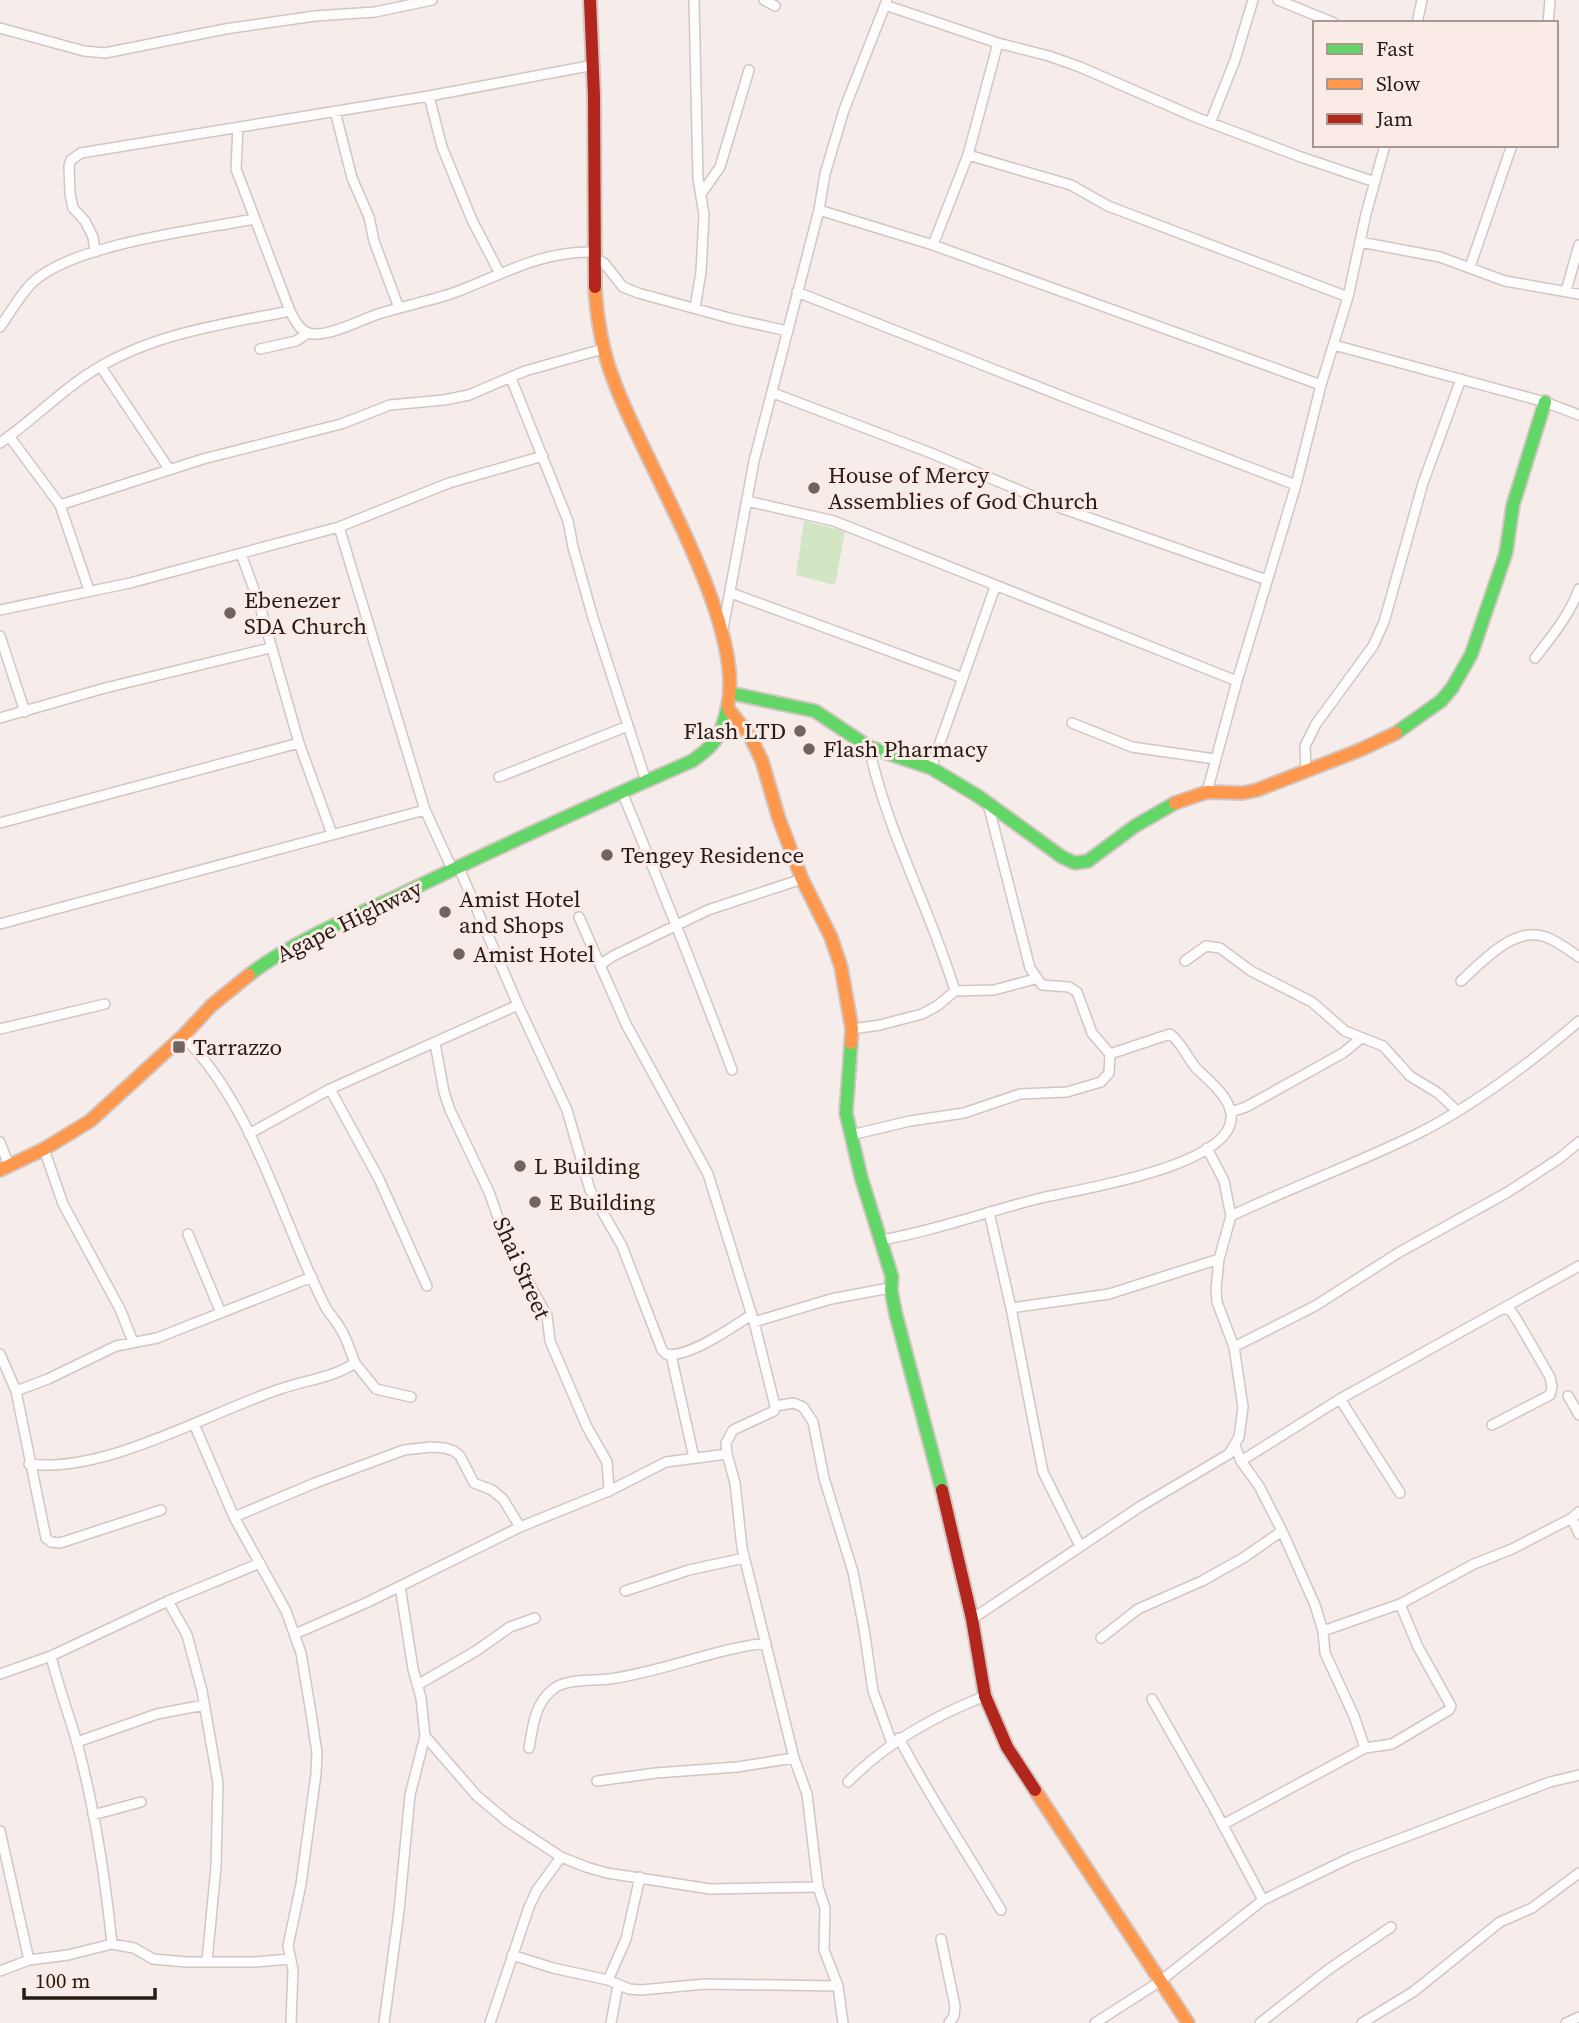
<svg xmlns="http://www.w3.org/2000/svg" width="1579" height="2023" viewBox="0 0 1579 2023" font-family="'Source Serif 4',serif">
<rect width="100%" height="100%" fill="#f6edea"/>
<path fill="#d2e6c5" d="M804,521l41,10 -10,54 -39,-10z"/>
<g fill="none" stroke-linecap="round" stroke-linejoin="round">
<g stroke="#d1c6c2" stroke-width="12">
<path id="street" d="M694,0l4,178 6,37 -3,57 -6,36
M764,0l11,6
M1278,0l56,23
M885,5l113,38 51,13 31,11 115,50 103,39 77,26
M1417,23l5,-23
M1548,23l2,-23
M0,28l84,23 21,2 120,-24 90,-13 60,-4 57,-12
M429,96l13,51 30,73 27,52
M335,111l17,67 17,39 5,24 25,67
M1210,123l25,-63 18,-60
M238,127l-2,42 54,142c6,12 12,24 27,23 17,0 44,-14 61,-20 25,-8 53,-13 78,-22 45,-17 87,-42 138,-40
M968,155l103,30 37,21 240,91
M701,194l19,-27 29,-97
M819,210l114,35 388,140
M1360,242l80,15 65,24 74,13
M933,245l35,-90 30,-112
M95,252l-2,-15 -8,-16 -12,-13 -3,-14 -1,-28 2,-6 10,-7 348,-57 165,-31
M594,259l10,4 19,24 15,6 95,26 55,12
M1470,267l42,-122
M1566,291l13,-46
M797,292l280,110 219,83
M0,327c10,-14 20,-32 32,-44 40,-39 166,-53 222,-64
M1334,345l211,57 34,13
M260,349l36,-8 12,-8
M101,367l68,102
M511,378l57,143 5,26 20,71 53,163
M773,393l158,60 130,55 206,72
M9,436l51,69 29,85
M0,443c30,-21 56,-47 85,-67 62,-42 134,-51 205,-65
M747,501l87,20 403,160
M60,505l143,-46 138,-35 49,-19 54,-5 25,-5 56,-24 78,-22
M339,527l86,283 28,61
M241,554l18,49 40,140 33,91
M731,593l232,85
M0,610l130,-27 209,-56 110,-44 94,-27
M722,634l32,-173 65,-251 6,-36 19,-64 43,-110
M0,636l25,76
M1535,658c17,-22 34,-42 44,-69
M0,718l105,-30 165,-40
M1072,723l60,24 83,12
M869,747c18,85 61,161 86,244
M931,768l64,-181
M1306,771l-1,-25 11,-22 57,-78 11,-24 39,-139 38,-104
M499,777l129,-51
M622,792c38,92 75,184 110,278
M1207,792l30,-111 59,-196 25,-100 27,-88 18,-83 19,-69
M0,823l299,-80
M459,868l59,137 49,105 23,80 32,56 40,104 4,4c21,5 67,-27 85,-39
M802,879l-94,31 -95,46 -13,9 26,59 82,150 46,148 21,84 -1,5 -41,19 -7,13 1,11 8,29 7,65 52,210 13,36 11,93 7,21 -1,42 14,36 5,37
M579,917l21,48
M0,924l425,-114
M1185,961l21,-15 14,2 31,23 61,31 33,29 38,15 27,30 28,17 19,18
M1461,981c20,-18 53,-56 85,-44 11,4 23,13 33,20
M0,1029l105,-25
M852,1029l28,-4 42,-11 15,-8 18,-15 39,-1 41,-11
M435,1043l9,49 6,18 39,82 18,51 40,73 3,25 37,86 20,35 2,29
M330,1089l49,90 48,107
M1231,1112l15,-5 97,-54 17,-14
M249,1134l81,-45 188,-84
M851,1135l59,-14 54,-8 56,-19 47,-2 34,-10 8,-9 1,-19 -18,-21 -15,-41 -8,-5 -27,-2 -12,-17 -42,-164
M0,1142l9,24
M44,1149l19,55 57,105 13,33
M989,1212l22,96 32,164 37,74
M1231,1216c61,-29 125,-52 186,-82 58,-29 113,-71 162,-113
M188,1234l33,79
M881,1240c54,-9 107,-29 160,-42 34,-8 197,-32 190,-84 -2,-18 -23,-34 -35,-46 -9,-11 -14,-25 -26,-34l-60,20
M1011,1308l98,-14 110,-35
M754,1322l77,-23 53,-10 7,1
M1234,1347l81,-41 83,-53 110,-61 52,-34 19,-16
M0,1354l16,37 30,147 5,4 9,1 101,-33
M671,1355l23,103
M355,1363l21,26 35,8
M16,1391l32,-12 68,-33 41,-8 155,-61
M1568,1396l11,19
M1340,1399l60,94
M775,1406l19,-3 9,4 10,15 11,56 29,94 11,57 9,62 19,52
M194,1424l40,93 52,94 15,42 10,60 6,40 -1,21 -15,110 -13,62 5,24 -2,53
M1492,1425l58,-30 2,-8 -2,-10 -33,-57 -6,-9 -7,-3
M1241,1461l99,-62 239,-133
M29,1464c76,10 179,-51 251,-75 25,-9 53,-11 75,-26 -5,-12 -8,-25 -15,-35 -4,-8 -11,-14 -15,-22 -46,-90 -69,-196 -142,-270
M234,1517l81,-34 89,-33 27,-3 14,1 9,3 6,5 14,27 18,7 11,9 17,28
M1572,1518l7,16
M625,1591l64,-21 55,-12
M168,1601l19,34 15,56 16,92 -2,84 -9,94
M972,1619l169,-113 88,-52 10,-17 4,-30 -9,-60 -17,-45 -1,-13 3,-30 12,-43 -7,-35 -17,-33
M1323,1631l77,-27 74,-40 38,-15 60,-31 7,-6
M295,1634l73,-32 152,-75 89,-36 57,-29 61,-8
M1101,1638l37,-29 64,-28 41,-23 39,-27
M51,1656c7,30 18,58 26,87 18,66 28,133 35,201
M0,1674l51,-18 117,-55 92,-38
M419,1684l57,-33 34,-24 25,-9
M425,1736l52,60 31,26 53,35 25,10 21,6 103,16 108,-2
M899,1738c31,60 68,114 102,172
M77,1742l80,-28 47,-9
M529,1748c4,-21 5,-43 23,-58 13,-12 41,-9 57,-11 54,-7 104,-30 157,-36
M1365,1748l27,-4 57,-34 2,-4 -33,-59 -18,-43
M597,1781l59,-8 81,-6 57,-9
M848,1782c38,-39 86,-66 137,-86
M93,1815l48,-13
M1224,1824l141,-76 -11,-32 -29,-63 -2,-22 -8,-26 -33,-74 -23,-45 -18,-25 -6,-15
M0,1831l29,129
M1263,1900l89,-43 198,-75 29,-7
M941,1939l14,67 -1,10 -5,7
M512,1955l41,13 55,12 21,9 12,1 64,-6 133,2
M0,1971l29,-11 39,-5 44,-11 22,4 19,11 33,3h69l35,-3
M608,1980l18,-41 14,-62
M384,2023l15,-112 11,-116 15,-59 -4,-38 -8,-29 -13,-83
M490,2023l39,-116 8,-17 24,-33
M611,2023l7,-38
M1095,2023l64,-41 104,-82 -53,-99 -58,-102
M1260,2023l69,-54 62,-42
M1362,2023l51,-31 87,-70 32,-14 47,-35
M1566,2023l13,-6"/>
</g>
<g stroke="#d1c6c2" stroke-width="16">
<path id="fast" d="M730,693l85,18 54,36 62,21 47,28 84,61 13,6 13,-2 47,-35 40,-23
M1396,733l45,-32 11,-13 19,-33 35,-102 7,-48 32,-103
M249,975c41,-32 103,-58 151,-80 96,-47 194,-91 292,-134 25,-17 30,-27 36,-56
M851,1043l-5,70 15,64 31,100 -1,13 5,25 46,175"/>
</g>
<g stroke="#d1c6c2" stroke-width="16">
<path id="slow" d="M595,287c2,33 7,64 19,94 30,83 131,240 114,324
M729,710l21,26 12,25 17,58 23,60 29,58 10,30 11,62 -1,14
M1175,803l32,-11 36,1 14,-3 103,-40 36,-17
M0,1170l44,-21 46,-28 93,-85 29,-31 37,-30
M1035,1790l153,233"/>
</g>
<g stroke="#d1c6c2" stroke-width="16">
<path id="jam" d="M590,0l4,96 1,191
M942,1490l30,129 13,77 22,51 28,43"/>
</g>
<use href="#street" stroke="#fefcfc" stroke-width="9"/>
<use href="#fast" stroke="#63d668" stroke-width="12"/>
<use href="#slow" stroke="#ff974d" stroke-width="12"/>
<use href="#jam" stroke="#b3261e" stroke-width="12"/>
</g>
<g fill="#706460" stroke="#faebe6" stroke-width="2.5">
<circle cx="814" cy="488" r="7"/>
<circle cx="230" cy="613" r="7"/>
<circle cx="800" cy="731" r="7"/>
<circle cx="809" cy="749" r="7"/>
<circle cx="607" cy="855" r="7"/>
<circle cx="445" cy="912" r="7"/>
<circle cx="459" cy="954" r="7"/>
<rect x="172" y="1040" width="14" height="14" rx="3.5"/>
<circle cx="520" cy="1166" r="7"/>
<circle cx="535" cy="1202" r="7"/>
</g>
<g text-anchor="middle" stroke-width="6" stroke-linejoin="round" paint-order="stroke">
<g font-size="23" fill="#281b16" stroke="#faebe6" text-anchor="start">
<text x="828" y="483">House of Mercy<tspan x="828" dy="26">Assemblies of God Church</tspan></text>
<text x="244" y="608">Ebenezer<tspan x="244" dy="26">SDA Church</tspan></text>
<text x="786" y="739" text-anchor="end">Flash LTD</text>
<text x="823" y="757">Flash Pharmacy</text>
<text x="621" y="863">Tengey Residence</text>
<text x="459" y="907">Amist Hotel<tspan x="459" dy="26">and Shops</tspan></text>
<text x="473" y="962">Amist Hotel</text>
<text x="193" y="1055">Tarrazzo</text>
<text x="534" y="1174">L Building</text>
<text x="549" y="1210">E Building</text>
</g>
<g font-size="23" fill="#281b16" stroke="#faebe6">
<text transform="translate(349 921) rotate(-26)" y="8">Agape Highway</text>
<text transform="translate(522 1268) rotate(66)" y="8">Shai Street</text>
</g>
</g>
<rect x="1313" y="21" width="245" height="126" fill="#faebe6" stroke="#a69893" stroke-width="2"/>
<rect x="1327" y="44" width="35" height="10" fill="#63d668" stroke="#a69893" stroke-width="2"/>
<text x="1376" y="56" font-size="21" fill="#281b16">Fast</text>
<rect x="1327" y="79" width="35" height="10" fill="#ff974d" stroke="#a69893" stroke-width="2"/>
<text x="1376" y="91" font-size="21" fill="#281b16">Slow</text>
<rect x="1327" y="114" width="35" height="10" fill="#b3261e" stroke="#a69893" stroke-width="2"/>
<text x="1376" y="126" font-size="21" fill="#281b16">Jam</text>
<path d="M24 1988v10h131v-10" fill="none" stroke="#281b16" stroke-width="3.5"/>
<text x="35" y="1988" font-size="21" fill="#281b16" stroke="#faebe6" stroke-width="5" paint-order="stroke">100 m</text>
</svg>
